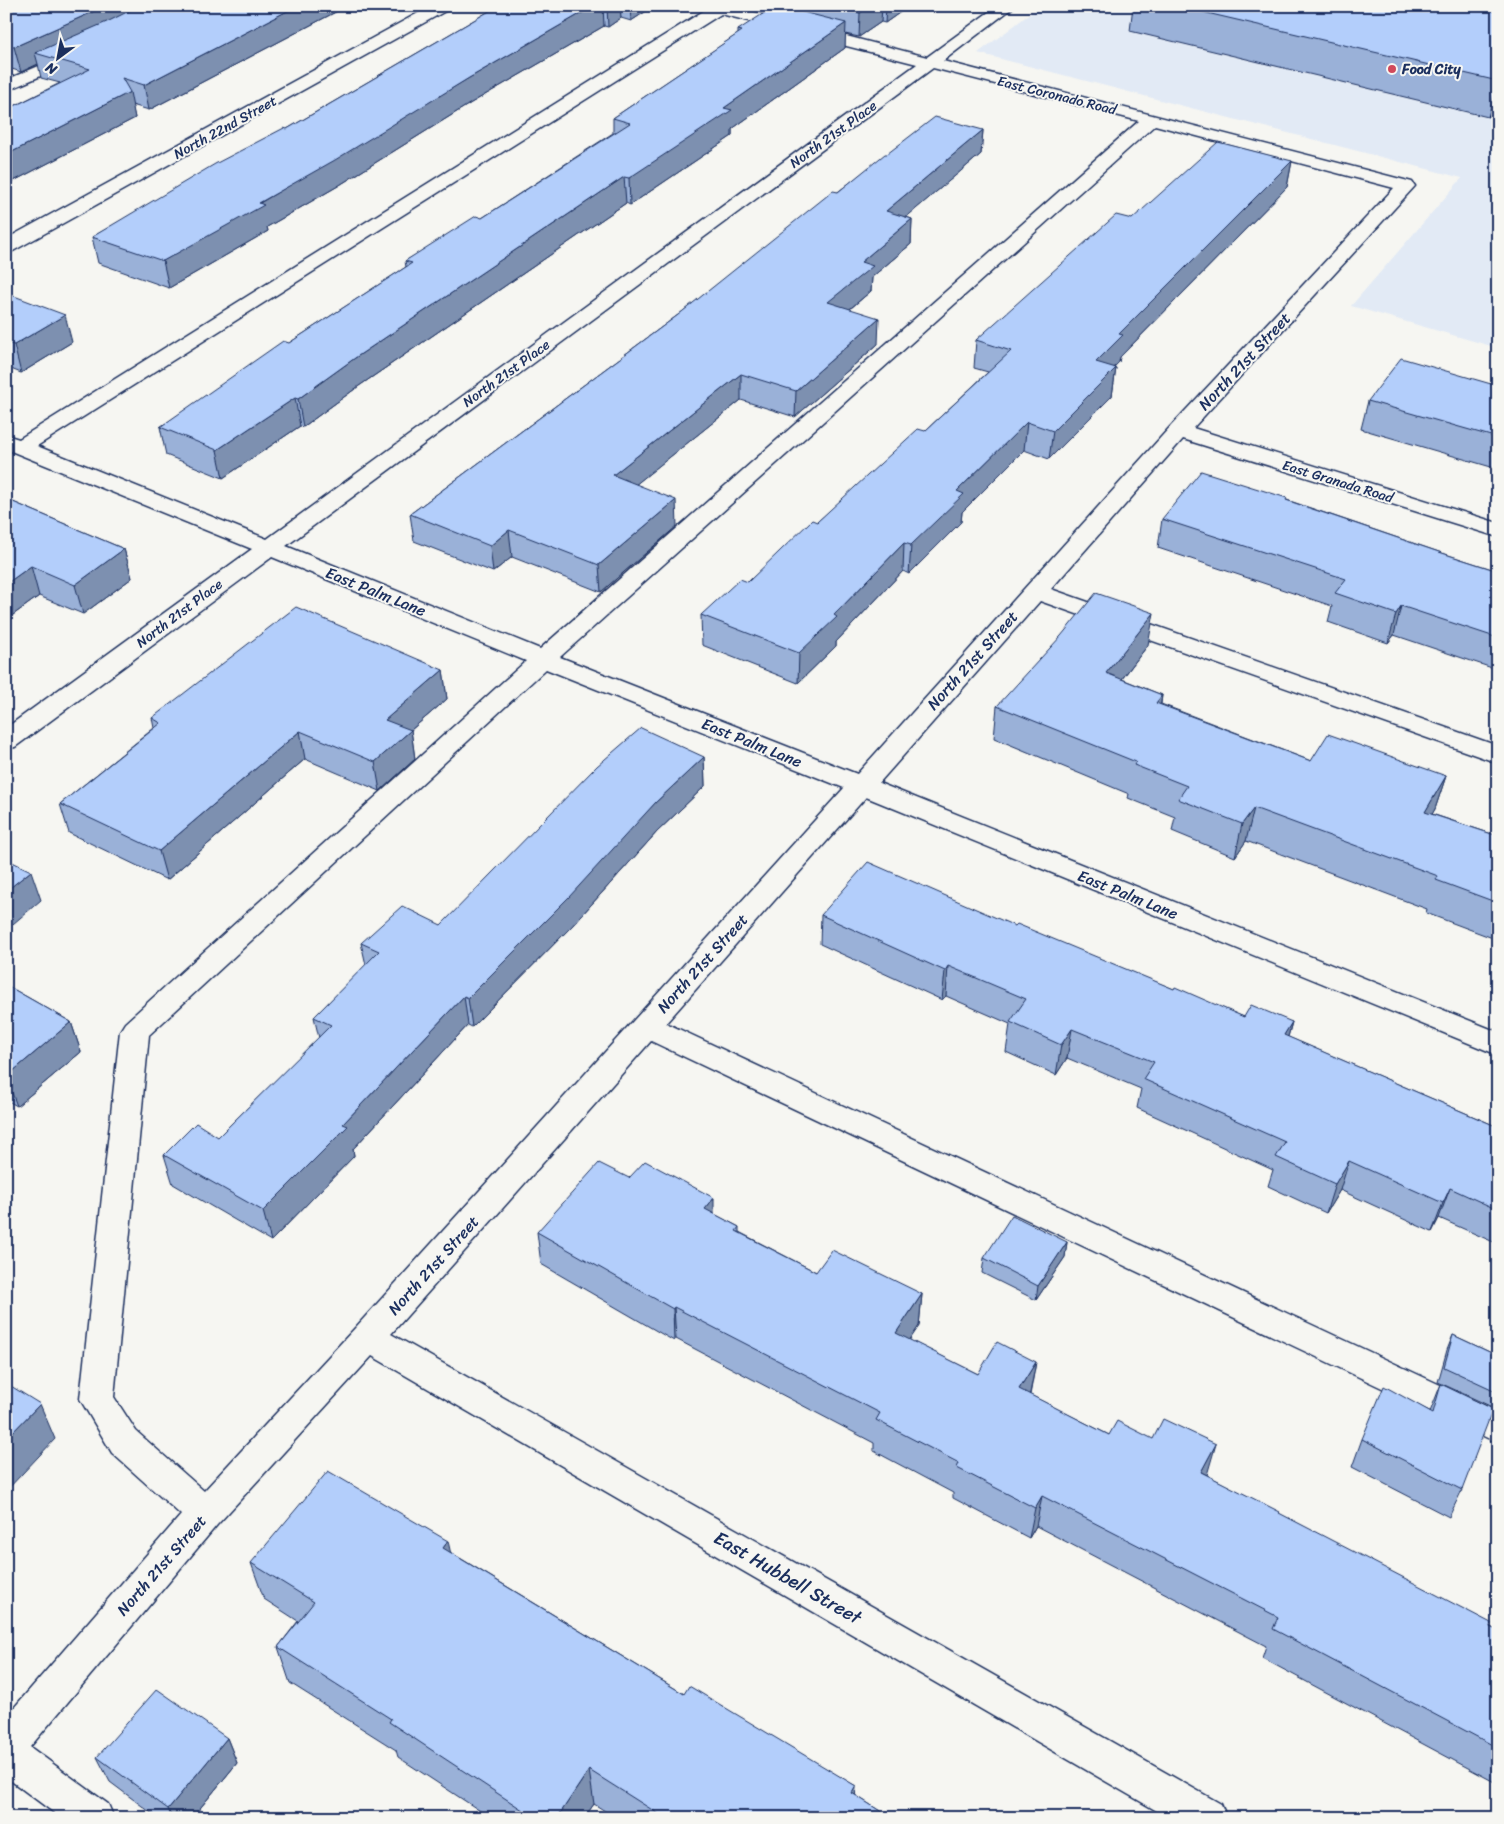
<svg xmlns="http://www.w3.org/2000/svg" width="1504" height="1824" viewBox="0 0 1504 1824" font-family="Sriracha,sans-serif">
<rect width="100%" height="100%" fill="#f6f6f2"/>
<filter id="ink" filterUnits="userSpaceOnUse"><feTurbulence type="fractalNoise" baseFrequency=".02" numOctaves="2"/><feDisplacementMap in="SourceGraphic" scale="10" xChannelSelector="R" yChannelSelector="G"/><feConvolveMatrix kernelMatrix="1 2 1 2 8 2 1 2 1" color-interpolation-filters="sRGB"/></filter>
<g filter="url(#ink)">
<path fill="#e2eaf5" d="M1040,6h458v342l-147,-42 111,-128 -484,-125z"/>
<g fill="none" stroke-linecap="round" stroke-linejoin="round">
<g stroke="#1b2f5e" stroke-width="3">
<path id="minor" d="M431,6h20l-2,3 -436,242 -7,2v-14z
M699,6h32l196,51 70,-51h18l-72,55 469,121 3,4 -222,242 305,95v14l-315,-98 -132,150 447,157v17l-458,-162 -161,182 619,249v23l-632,-258 -200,226 832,389v31l-847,-402 -260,293 830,470 6,14h-58l-797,-462 -155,169 -187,222 78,57 6,14h-53l-55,-41v-60l175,-202 -69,-62 -32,-54 40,-368 5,-8 401,-362 -254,-104 -257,190 -9,2v-21l246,-179 -246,-100v-14l13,4 686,-429zM721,14l196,50 -650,475 -230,-93zM933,68l206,53 -599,528 -254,-103zM1155,125l239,63 -223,238 -314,348 -297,-117zM546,669l298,119 -488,539 -152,164 -68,-60 -22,-34 35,-362z
M74,51l6,2 2,3 -2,3 -74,32v-11z"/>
</g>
<use href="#minor" fill="#f6f6f2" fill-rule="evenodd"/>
</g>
<path fill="#9ab1d8" stroke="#1b2f5e" d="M6,6h341l-198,104 -17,-5 3,13 -129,67v-75l54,-27 -19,-5 -3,-14 -17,8 -15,-5z
M498,6h156l-23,15 -10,-3 -13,9 -4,-1 -133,77 -133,83 -71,41 1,4 -99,57 -71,-25 -6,-26 195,-108z
M791,6h118l-24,17 -4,-1 -22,15 -14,-3v14l-113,81v7l-102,69 -4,-2 -267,183 -56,41 -3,-1 -77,52 -57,-23 -6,-28 246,-160 -1,-6 77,-43 131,-85v-15l125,-84v-4l53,-21z
M1133,6h365v100l-10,11 -358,-86z
M983,130l-2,24 -75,63 6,2 -1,25 -39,33 -1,14 -21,18 28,35 -83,73 -54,-17 -105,84 41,42 -76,66 -89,-35 -19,15 -79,-31 -4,-27 268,-199 209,-161z
M1292,161l-5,26 -167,170 -1,5 -5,5 2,1 -4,28 -63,63 -25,-9 -62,62 -1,10 -52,52 -6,-3 -67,71v4l-38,37 -96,-38 -1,-30 47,-33 69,-60 108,-91 63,-59 -14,-4 2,-28 156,-121z
M6,293l66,49 -51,31 -15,-6z
M1498,386v83l-137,-40 7,-28z
M6,499l118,50 8,29 -49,36 -44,-18 -33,24z
M1287,500l152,52 59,19v99l-104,-35 -6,8 -60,-21 4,-16 -174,-58 4,-29z
M1148,645l-26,34 40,16 -1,9 150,57 135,15 -11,33 -3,5 66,22v104l-72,-27 1,-4 -181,-68 -11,16 -63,-26 3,-14 -47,-19 1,-4 -135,-56 3,-32z
M443,670l4,29 -36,31 4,29 -35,32 -75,-32 -138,121 -98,-47 -9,-29 94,-76 -2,-10z
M704,757l1,29 -48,46 -86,95 -99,100 -4,-2 -115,124 1,7 -83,85 -98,-57 -9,-29 54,-18 101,-99 -5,-21 52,-52 -5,-22 80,-18z
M821,915l194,11 229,91 48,5 -4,15 210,90v117l-59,-26 -7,14 -92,-42 -14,23 -58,-27 5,-16 -136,-62 4,-19 -74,-31 -11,17 -50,-23 4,-28 -64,-28 -4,4 -122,-56z
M6,985l65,37 10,30 -64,54 -11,-6z
M629,1178l85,36 25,13v5l77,40 106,22 -3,32 -10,14 69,34 58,-12 -6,33 79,40 98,40 291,156v153l-236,-126 4,-12 -230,-120 -7,12 -76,-40v-5l-79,-42v-8l-198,-104 -2,2 -133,-77 -4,-32z
M1067,1242l-2,15 -29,43 -54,-27 2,-15z
M1453,1335l45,21v38l-6,13 -54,-25 9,-32z
M1441,1384l21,106 -13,27 -97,-50 10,-28 68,-27z
M450,1552l234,142 172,92 -1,9 36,23h-275l-22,-14 -10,14h-93l-93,-61 -2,-7 -106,-67 -12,-36 20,-26 -34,-22 -13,-36z
M227,1738l10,25 -45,55h-34l-48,-36 -13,-25z"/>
<path fill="#7d90b0" stroke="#1b2f5e" d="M106,6h53l-124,47 3,11 -17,8 -7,-25z
M297,6h50l-198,104 -5,-25z
M594,6h9l1,20 -133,77 -133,83 -71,41 1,4 -99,57 -6,-27 306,-183z
M607,6h13l1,12 -13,9z
M630,6h24l-23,15z
M869,6h13l-1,16 -22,15 1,-24z
M886,6h23l-24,17z
M846,23l-1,25 -113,81v7l-102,69 -1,-27 95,-70z
M1498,81v25l-10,11z
M130,92l5,26 -129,67v-30z
M983,130l-2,24 -97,82 2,-25z
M1292,161l-5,26 -167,170 -1,5 -27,28 4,-28 23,-28z
M624,177l2,26 -267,183 -56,41 -5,-28 57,-41z
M912,219l-1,25 -39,33 -1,14 -44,37 1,-26 33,-40z
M65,315l7,27 -51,31 -7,-28z
M879,318l-1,26 -83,73 1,-26z
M1116,368l-4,28 -63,63 4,-28z
M741,374v26l-127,102 -1,-27z
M295,398l5,28 -77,52 -6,-28z
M1027,422l-3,28 -62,62 -1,10 -52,52 2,-29 46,-54z
M676,500l1,26 -76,66 -2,-27z
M509,530l3,27 -19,15 -3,-26z
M904,543l-1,28 -67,71v4l-38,37 1,-30 35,-38z
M124,549l8,29 -49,36 -8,-29z
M31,566l8,30 -33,24v-36z
M1401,606l-7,29 -6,8 8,-29z
M1154,613l-6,32 -47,61 5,-33z
M443,670l4,29 -57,49 -5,-28z
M1162,695l-5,33 -1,-25z
M411,730l4,29 -35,32 -5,-29z
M300,731l5,28 -138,121 -8,-29z
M704,757l1,29 -48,46 -86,95 -99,100 -4,-29 188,-196z
M1446,776l-11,33 -20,36 10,-33z
M1254,808l-8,33 -11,16 7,-33z
M31,871l10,29 -35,30v-39z
M948,966l-2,30 -4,4 3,-29z
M464,996l4,29 -115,124 1,7 -83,85 -8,-30 80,-87z
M71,1022l10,30 -64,54 -11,-29z
M1292,1022l-8,29v-16z
M1072,1029l-5,29 -11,17 5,-30z
M1349,1161l-9,29 -14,23 9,-29z
M1450,1188l-11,30 -7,14 11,-29z
M714,1198v32l-9,-21z
M1067,1242l-2,15 -29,43 2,-14z
M922,1294l-3,32 -26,39 3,-32z
M674,1307l2,32 -2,2 -1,-32z
M1036,1362l-6,31 -16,28 5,-32z
M40,1404l15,35 -49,52v-52z
M1216,1444l-9,31 -6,-3z
M1042,1496l-6,30 -7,12 6,-30z
M448,1541l8,36 -13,-29z
M227,1738l10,25 -45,55h-20l-4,-9z
M589,1770l5,34 -10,14h-27z
M856,1786l-2,32 -2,-25z"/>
<path fill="#b3cefb" stroke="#1b2f5e" d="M6,6h100l-92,41 -8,-3z
M139,6h158l-153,79 -22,-7 8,14 -124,63v-45l84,-41 -55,-16 74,-32z
M498,6h96l-125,72 -134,82 -76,43 5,2 -101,56 -71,-24 123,-73 69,-36 3,1z
M775,6h4l67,17 -122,85 8,2 -103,68 -5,-1 -269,181 -57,41 -3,-1 -78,52 -57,-23 123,-86 6,2 123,-80 -7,-2 71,-45 6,2 148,-95 -17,-5 129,-87 -4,-1z
M834,6h35l-9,7z
M1177,6h321v75z
M935,117l48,13 -97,81 26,8 -51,43 12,4 -45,36 51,16 -83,73 -55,-17 -128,101 63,25 -77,65 -90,-35 -19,16 -80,-32 268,-199 155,-124 5,1 47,-38h2z
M1218,142l74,19 -173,173 4,1 -27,27 20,6 -63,63 -26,-9 -70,69 7,3 -53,51 -7,-2 -70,72 3,2 -38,36 -98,-38 39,-36 8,3 64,-62 5,2 101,-93 7,2 86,-80 -35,-11 140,-125 16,4z
M6,293l59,22 -51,30 -8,-2z
M1401,358l97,28v52l-130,-37z
M1201,471l86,27 -1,2 153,52 59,19v67l-97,-32 -5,8 -61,-21 11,-14 -184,-60z
M6,499l118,50 -49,36 -44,-19 -25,18z
M1096,593l58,20 -48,60 56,22 -6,8 155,58 17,-27 118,42 -21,36 73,24v67l-62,-23 2,-4 -184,-68 -12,16 -64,-25 9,-13 -53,-21 2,-3 -139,-56 64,-70z
M296,607l147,63 -58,50 26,10 -36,32 -75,-31 -141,120 -99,-47 101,-81 -9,-5z
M641,728l63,29 -48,45 -87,95 -101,101 -4,-2 -121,128 5,2 -85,85 -99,-56 32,-32 22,14 113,-112 -17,-8 65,-66 -18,-8 41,-37 39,19 156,-159z
M6,859l25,12 -25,20z
M868,862l147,64 2,-2 157,65 1,-2 69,30 7,-12 41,17 -8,13 214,92v83l-48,-22 -7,15 -94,-42 -14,23 -59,-27 9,-15 -142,-63 11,-17 -82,-33 -11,16 -51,-23 16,-23 -78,-33 -3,5 -124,-56z
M6,985l65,37 -65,55z
M645,1161l69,37 -9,11 34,18 -3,4 80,41 16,-22 90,44 -26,39 82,41 19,-32 39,20 -17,27 90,46 8,-14 36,18 10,-20 53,25 -15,28 79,40 -1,1 212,110 -1,4 8,4v117l-225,-119 5,-12 -236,-121 -7,12 -78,-40 2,-5 -83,-43 4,-7 -206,-106 -1,2 -136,-77 62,-69 30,15z
M1012,1215l55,27 -29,44 -54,-28z
M1453,1335l45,21v36l-54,-25z
M6,1383l34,21 -34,35z
M1441,1384l52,25 -31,81 -100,-51 22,-53 49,27z
M328,1471l120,70 -5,7 241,146 5,-8 167,100 -4,7 39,25h-226l-76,-48 -32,48h-22l-146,-96 2,-3 -113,-72 36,-45 -63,-39z
M157,1689l70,49 -59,71 -71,-52z"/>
</g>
<circle fill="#d1495b" stroke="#f6f6f2" stroke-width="2" cx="1392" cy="69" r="5"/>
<g text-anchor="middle" stroke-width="4" stroke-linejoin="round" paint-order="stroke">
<g font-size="14" font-weight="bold" fill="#1b2f5e" stroke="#f6f6f2" text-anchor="start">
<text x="1402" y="74">Food City</text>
</g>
<g font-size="14" fill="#1b2f5e" stroke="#f6f6f2">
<text transform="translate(1057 95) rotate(14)" y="5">East Coronado Road</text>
<text transform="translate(225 127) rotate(-29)" y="5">North 22nd Street</text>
<text transform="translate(833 134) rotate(-36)" y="5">North 21st Place</text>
<text transform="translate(506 373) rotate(-36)" y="5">North 21st Place</text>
<text transform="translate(1338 481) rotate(17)" y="5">East Granada Road</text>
<text transform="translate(179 613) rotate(-37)" y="5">North 21st Place</text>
</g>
<g font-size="16" fill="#1b2f5e" stroke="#f6f6f2">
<text transform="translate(1244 361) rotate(-47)" y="6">North 21st Street</text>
<text transform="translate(376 591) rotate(22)" y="6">East Palm Lane</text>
<text transform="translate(972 660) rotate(-48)" y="6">North 21st Street</text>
<text transform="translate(752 742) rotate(22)" y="6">East Palm Lane</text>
<text transform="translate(1128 894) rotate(22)" y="6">East Palm Lane</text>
<text transform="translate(702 963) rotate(-48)" y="6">North 21st Street</text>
<text transform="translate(433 1265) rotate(-48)" y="6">North 21st Street</text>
<text transform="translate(161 1565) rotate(-49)" y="6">North 21st Street</text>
</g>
<g font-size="19" fill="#1b2f5e" stroke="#f6f6f2">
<text transform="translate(788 1577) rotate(30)" y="7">East Hubbell Street</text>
</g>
</g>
<rect width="1504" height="1824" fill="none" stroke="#f6f6f2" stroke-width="25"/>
<rect x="12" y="12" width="1479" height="1799" fill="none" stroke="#1b2f5e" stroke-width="2" filter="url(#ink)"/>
<g transform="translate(58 58) rotate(212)" stroke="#f6f6f2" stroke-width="4" paint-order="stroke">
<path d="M0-4L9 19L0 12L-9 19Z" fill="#1b2f5e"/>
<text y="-8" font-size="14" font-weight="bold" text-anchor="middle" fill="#1b2f5e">N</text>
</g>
</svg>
